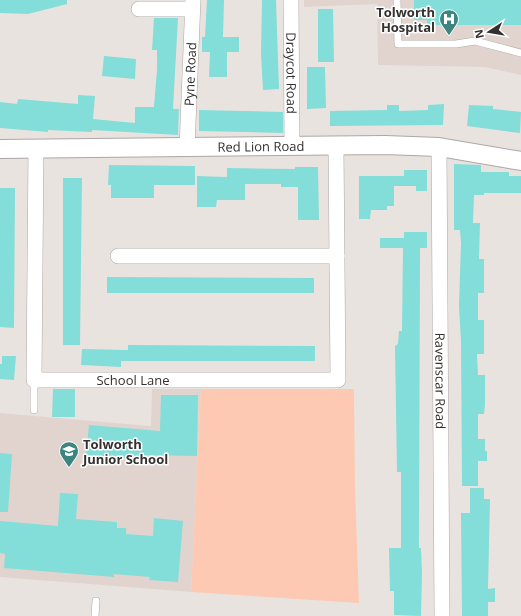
<svg xmlns="http://www.w3.org/2000/svg" width="521" height="616" viewBox="0 0 521 616" font-family="'Open Sans',sans-serif">
<rect width="100%" height="100%" fill="#e9e3e0"/>
<path fill="#e1d4cf" d="M304,0h217v75l-36,-8 -107,-2 -1,-61 -73,3z
M152,389h49l-10,203 -191,-15v-164l151,13z"/>
<path fill="#fdc9b3" d="M201,389h153l1,98 4,116 -168,-11z"/>
<path fill="#83ddd8" d="M0,0h67v4l-39,10 -28,-1z
M207,0h17l-1,37h16v15h-12v25h-18l1,-25h-8v-15h3z
M262,0h14l3,89 -16,1 -2,-36z
M414,0h107v25h-94v-5h-13z
M318,9h15l1,53h-16z
M154,18h24l-5,91h6l-1,26 -86,-5v2l-44,-2v2l-48,-4v-26l17,2 1,-5 60,5v-9l17,1 -2,23 42,4v-16h19l3,-37v-20h-5z
M104,56l32,3 -1,20 -33,-3z
M307,67h18l1,41 -19,1z
M444,104l-1,21 -113,1v-15l57,-1v-5h12v6l29,-1v-5z
M469,105l24,1v3l28,3 -1,21 -53,-7z
M199,110l84,2v21l-84,-2z
M454,164l27,1v7h28v4h12v17h-37v2h-10l-1,28h7l-1,36h5v34h-6v27h6v34h-7l1,21h7v29l-1,10h-6v25h7v12h2v10h-9v25h-16l-1,-145 -2,-35 2,-63 -1,-13h-6z
M109,165l86,1v19h-41v13h-43v-13h-3z
M295,167h23l1,53h-21v-33h-17v-3h-36v16h-28l-1,7h-19v-31l30,1v-9l68,1z
M404,170h23v21h-11v-5h-22v20h-7v4h-16l-1,9h-11v-43h45z
M63,178h19l-2,167h-17z
M0,188h15l-1,140 -14,-1z
M404,232h23v16h-7l-1,300h2l1,25 -1,43 -27,-1v-24h-4l-1,-43h12v-76h-4l-2,-126 3,-2 1,-13h3l1,-83h-23v-10h24z
M107,277l207,1v15h-207z
M128,345l187,1v15h-194v6l-40,-2 1,-16 46,1z
M2,356h14l-2,24 -14,-1v-15h2z
M53,389h22v28h-23z
M161,395h37l-1,61 -53,-1v4l-58,-4 3,-30 71,6z
M0,453l12,1 -4,58h-8z
M470,488h14v11h6l-2,90 7,-1v14h-7v14h-26l-1,-103h9z
M60,493l18,1 -2,25 41,3v6h9v6l27,2 1,-18 29,3 -5,61 -29,-2 1,-3 -36,-3v3l-110,-9 1,-14 -5,-1v-32l58,5z"/>
<g fill="none" stroke-linecap="round" stroke-linejoin="round">
<g stroke="#ada7a5" stroke-width="8">
<path id="service" d="M397,0l1,44h58l19,-3 46,12
M34,410v-30
M95,616l1,-15"/>
</g>
<g stroke="#ada7a5" stroke-width="16">
<g id="minor">
<path id="s1" d="M291,0l1,146"/>
<path d="M139,9h53"/>
<path id="s2" d="M439,147l3,469"/>
<path id="s3" d="M36,148l-2,232h304l-2,-234"/>
<path id="s4" d="M187,148l6,-148"/>
<path d="M118,256h219"/>
</g>
</g>
<g stroke="#ada7a5" stroke-width="20">
<g id="tertiary">
<path id="s5" d="M0,149l385,-4 54,2 82,14"/>
</g>
</g>
<use href="#service" stroke="#fff" stroke-width="7"/>
<use href="#minor" stroke="#fff" stroke-width="15"/>
<use href="#tertiary" stroke="#fff" stroke-width="18"/>
</g>
<defs>
<g id="hospital-pin" transform="scale(1)"><path d="M0 17L-7.5 6A9.5 9.5 0 1 1 7.5 6Z" fill="#3d8581" stroke="#fff"/><path d="M-5-5h3v3.5h4V-5h3V5h-3V1.5h-4V5h-3Z" fill="#fff"/></g>
<g id="school-pin" transform="scale(1)"><path d="M0 17L-7.5 6A9.5 9.5 0 1 1 7.5 6Z" fill="#3d8581" stroke="#fff"/><path d="M0-5L7-2L0 1L-7-2ZM-4 1L0 2.5L4 1V4Q0 6-4 4Z" fill="#fff"/></g>
</defs>
<g fill-rule="evenodd">
<use href="#hospital-pin" x="449" y="19"/>
<use href="#school-pin" x="69" y="451"/>
</g>
<g text-anchor="middle" stroke-width="3" stroke-linejoin="round" paint-order="stroke">
<g font-size="13" font-weight="bold" fill="#333130" stroke="#fff" text-anchor="end">
<text x="435" y="17">Tolworth<tspan x="435" dy="15">Hospital</tspan></text>
<text x="83" y="449" text-anchor="start">Tolworth<tspan x="83" dy="15">Junior School</tspan></text>
</g>
<g font-size="13" fill="#333130" stroke="#fff">
<text dy="5" stroke="none"><textPath href="#s1" startOffset="73">Draycot Road</textPath></text>
<text dy="5" stroke="none"><textPath href="#s4" startOffset="74">Pyne Road</textPath></text>
<text dy="5" stroke="none"><textPath href="#s5" startOffset="261">Red Lion Road</textPath></text>
<text dy="5" stroke="none"><textPath href="#s3" startOffset="331">School Lane</textPath></text>
<text dy="5" stroke="none"><textPath href="#s2" startOffset="234">Ravenscar Road</textPath></text>
</g>
</g>
<g transform="translate(489 32) rotate(258)" stroke="#ffffff" stroke-width="3" paint-order="stroke">
<path d="M0-3L7 15L0 10L-7 15Z" fill="#333130"/>
<text y="-6" font-size="11" font-weight="bold" text-anchor="middle" fill="#333130">N</text>
</g>
</svg>
